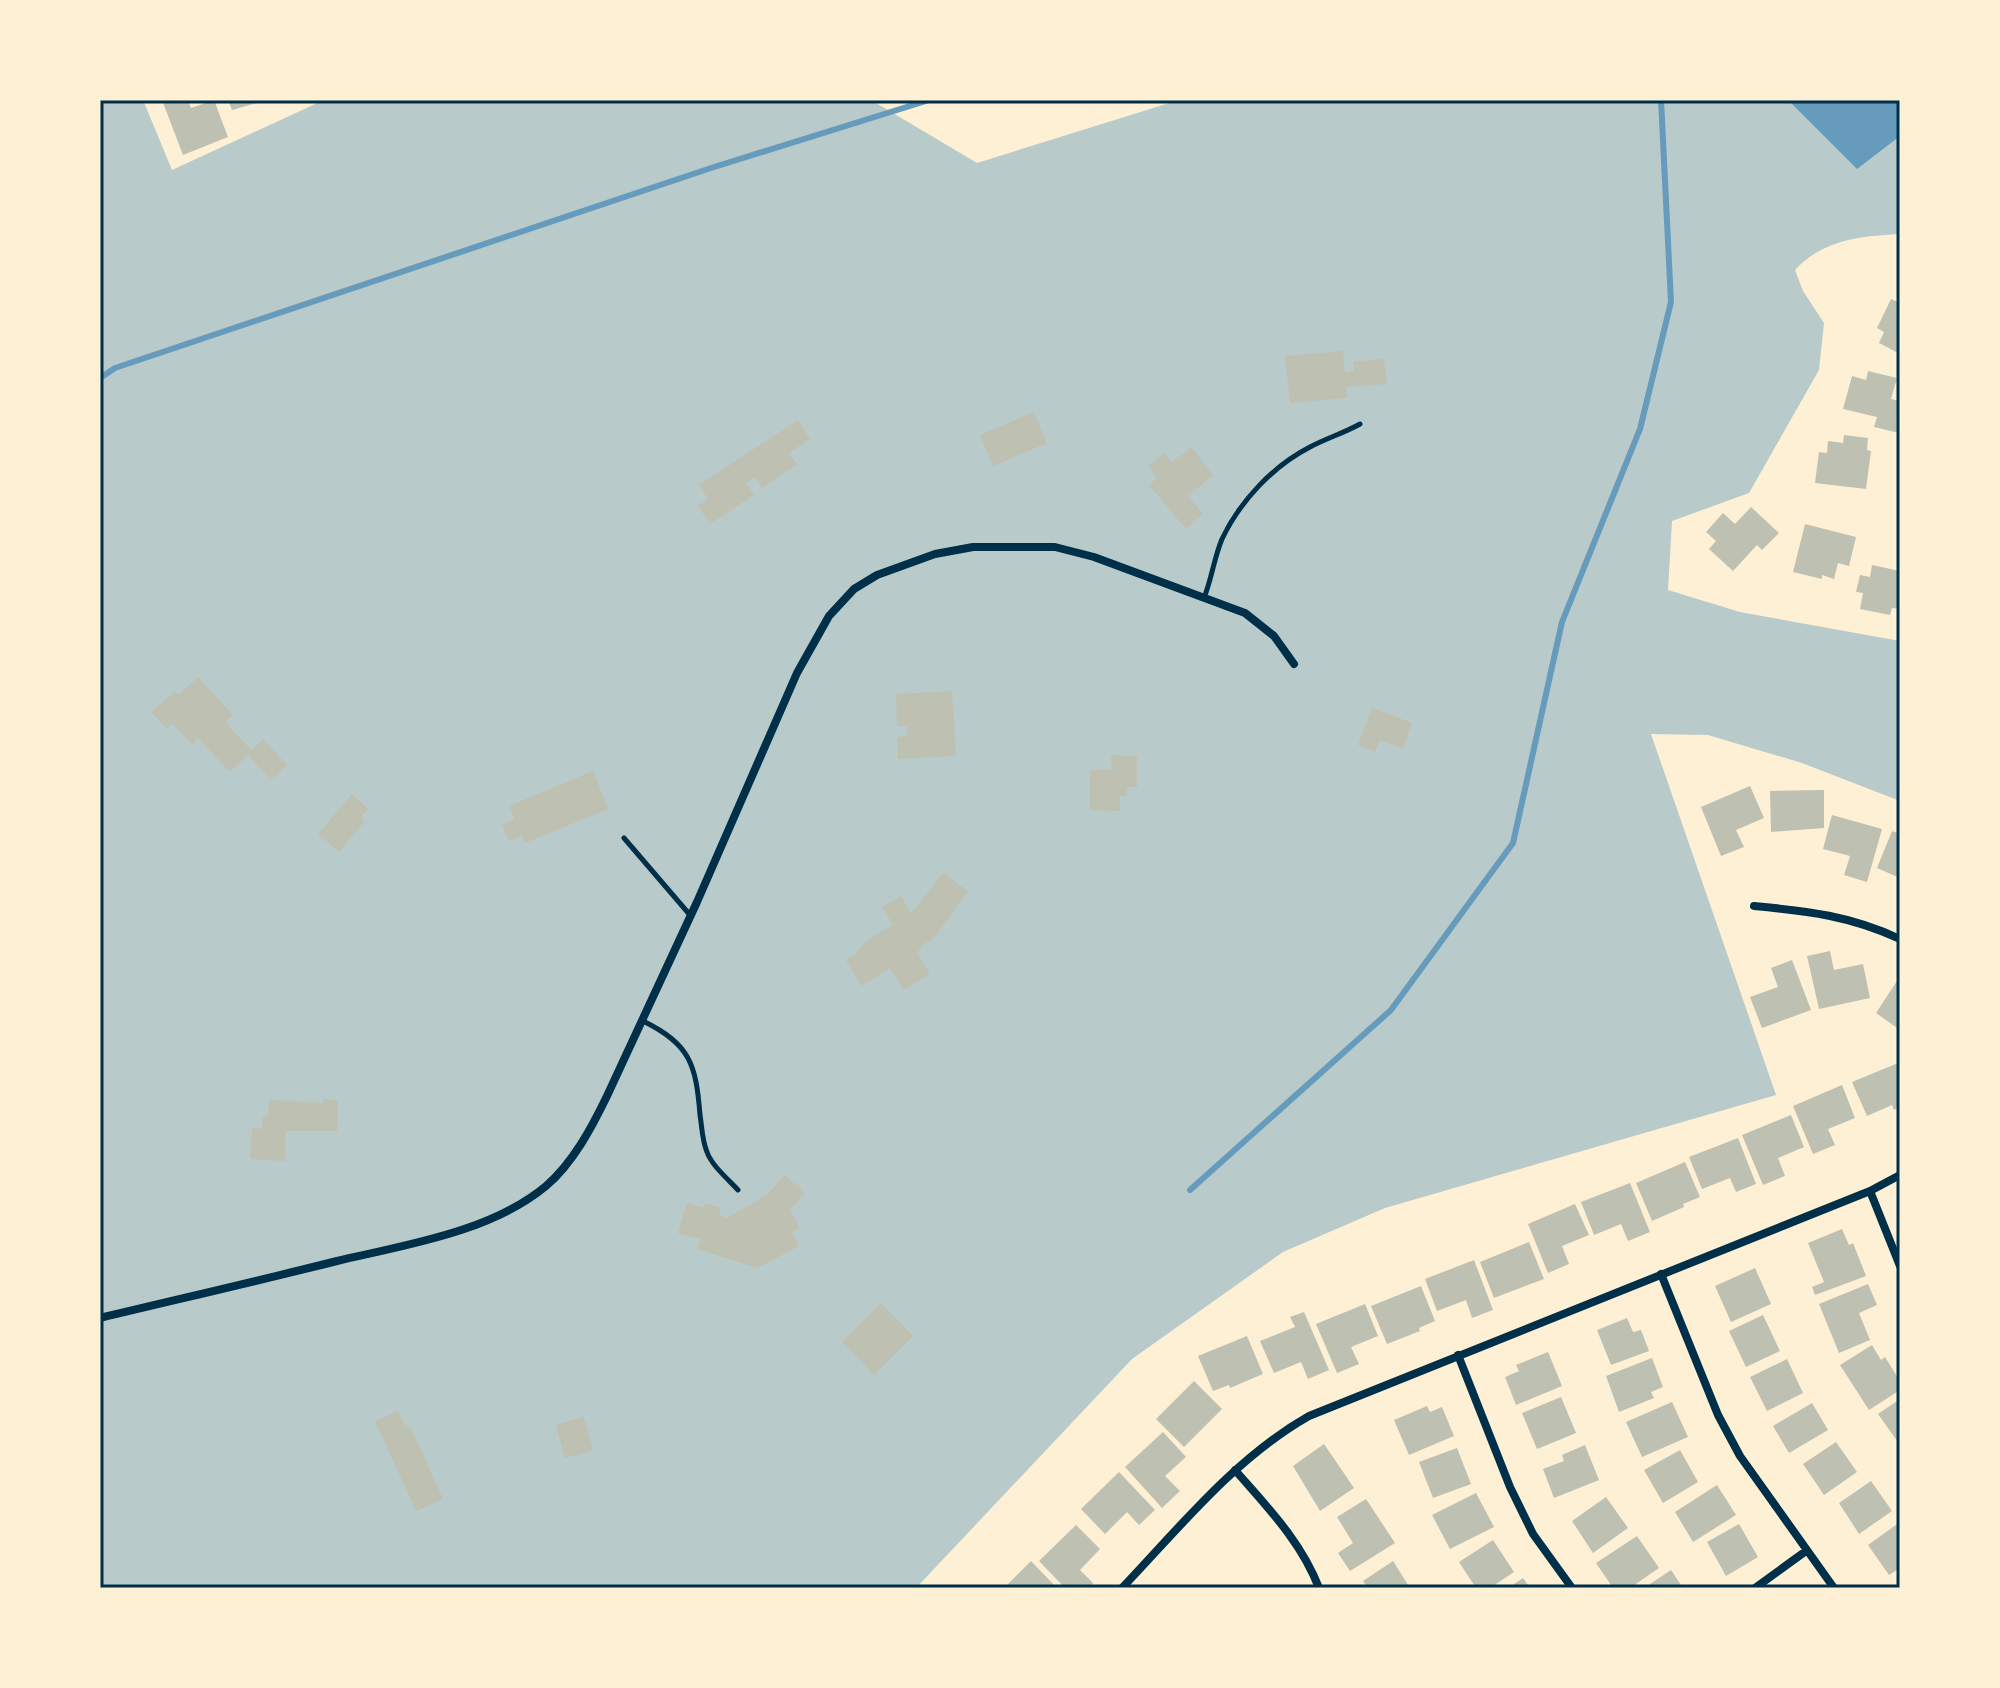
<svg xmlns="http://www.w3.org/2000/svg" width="2000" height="1688" viewBox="0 0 2000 1688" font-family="'Source Sans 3',sans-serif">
<rect width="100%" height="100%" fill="#fdf0d5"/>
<path fill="#b9caca" d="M100,100h43l29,70 152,-70h547l106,63 202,-63h721v134c-39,2 -78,6 -105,36l8,21 21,32 -5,47 -70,123 -77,28 -4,69 72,22 160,29v160l-98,-38 -94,-28 -57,-1 125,361 -391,113 -102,44 -151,107 -216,229h-390l-2,-3 -5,3h-419z"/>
<path fill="#669bbc" d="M1788,100h112v36l-43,33z"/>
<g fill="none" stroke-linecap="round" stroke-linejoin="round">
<path stroke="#669bbc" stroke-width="6" d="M100,378l15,-10 596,-200 218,-68
M1190,1190l201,-180 122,-167 49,-221 78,-193 31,-127 -10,-202"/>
</g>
<path fill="#bec0b2" d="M162,100h26l3,8 23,-8 14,37 -45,18z
M228,100h39l-35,10z
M1891,299l9,4v51l-21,-11 5,-11 -7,-4z
M1343,351l2,21 9,-1 -1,-9 31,-3 3,25 -41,3 1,11 -57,5 -5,-47z
M1868,371l29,7 -6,21 9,2 -1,32 -25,-6 3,-10 -34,-8 9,-33 14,4z
M1034,412l13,31 -54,23 -13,-31z
M798,420l12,19 -21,14 8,11 -35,24 -7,-11 -9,6 8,12 -44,29 -12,-18 10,-7 -9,-14z
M1844,435l24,3 -1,12 4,1 -5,38 -51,-6 4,-31 8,1 1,-12 15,2z
M1191,447l22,28 -25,21 15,18 -17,15 -37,-44 8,-7 -9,-12 16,-13 8,10z
M1751,507l28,26 -17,17 -5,-5 -24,26 -24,-22 7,-8 -10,-9 17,-19 12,11z
M1805,524l51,13 -7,29 -11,-3 -4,16 -12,-4v4l-29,-7z
M1872,565l28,6v38l-8,-1 -2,7 -30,-6 3,-16 -7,-1 4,-17 10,2z
M198,677l35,38 -8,7 26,28 12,-11 24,26 -16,15 -23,-25 -18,17 -32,-34 -6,6 -20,-21 -5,6 -16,-17 24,-21 4,4z
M952,691l4,65 -58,3 -1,-22 10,-1v-10h-10l-1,-32z
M1372,708l40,15 -9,26 -23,-9 -5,12 -17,-7z
M1111,755l26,1v31h-10v9h-7v15l-30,-1v-40h21z
M593,771l15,38 -83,34 -3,-8 -13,6 -7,-16 13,-6 -6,-13z
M1750,786l14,32 -28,12 8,17 -23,9 -20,-49z
M1824,790v38l-53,4 -1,-41z
M352,794l16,15 -7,8 4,4 -26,31 -21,-18z
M1832,815l50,14 -15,53 -23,-7 6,-19 -27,-7z
M1892,831l8,3v44l-23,-10z
M943,873l25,18 -33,46 -12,8 -6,8 13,21 -27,16 -13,-22 -29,18 -15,-26 11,-7 9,-12 27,-16 -11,-18 19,-11 10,17z
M1830,951l4,19 29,-6 7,34 -51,11 -12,-53z
M1792,960l19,50 -49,18 -12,-31 28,-10 -7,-19z
M1897,981l3,3v46l-24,-17z
M1898,1063l2,44 -6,3 -2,-5 -25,11 -15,-34z
M1842,1085l13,33 -27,11 7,16 -22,9 -20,-48z
M323,1099l15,1 -1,31h-51l-1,30 -35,-2 2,-31 10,1 1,-13h5l1,-16 54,3z
M1791,1115l13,32 -26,11 7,18 -22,9 -21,-50z
M1738,1138l18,46 -20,8 -6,-14 -28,11 -13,-32z
M1685,1162l15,35 -17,7 1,3 -32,14 -16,-38z
M785,1175l20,18 -15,17 10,18 -8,4 7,14 -42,22 -60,-19 3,-10 -22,-6 9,-30 16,5 2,-5 16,5 -2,7 8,3 40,-23z
M1630,1183l20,49 -22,9 -7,-17 -27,11 -13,-33z
M1575,1204l14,31 -27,11 7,18 -21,9 -20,-49z
M1842,1229l7,16 4,-2 13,33 -51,19 -3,-8 12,-5 -16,-39z
M1529,1242l15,37 -50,19 -14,-36z
M1474,1260l19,50 -21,8 -6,-18 -29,11 -12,-32z
M1755,1268l16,36 -40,18 -16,-36z
M1868,1284l9,21 -18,8 11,27 -31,13 -20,-49z
M1421,1286l14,35 -16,7 1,3 -33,13 -16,-38z
M881,1303l32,33 -39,39 -32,-33z
M1365,1304l13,32 -27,11 8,17 -22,9 -21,-49z
M1304,1312l25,58 -21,9 -7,-17 -27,11 -14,-32 35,-14 -5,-10z
M1763,1315l17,36 -34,16 -17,-36z
M1627,1318l6,14 8,-2 8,21 -38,14 -14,-35z
M1247,1336l16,38 -33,14 -1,-3 -16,6 -15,-35z
M1872,1345l9,15 4,-3 15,24v9l-31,20 -29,-45z
M1548,1352l14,34 -46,19 -11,-28 14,-6 -3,-6z
M1652,1358l11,29 -12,5 3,6 -35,14 -13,-36z
M1787,1359l16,34 -36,18 -17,-34z
M1194,1381l28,28 -38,38 -28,-28z
M1561,1397l15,36 -39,16 -15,-36z
M1900,1399v46l-22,-31z
M1672,1402l16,35 -46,20 -16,-35z
M1812,1403l16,27 -39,23 -16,-27z
M1427,1406l3,6 12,-5 12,29 -45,19 -15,-35z
M398,1411l8,17 4,-2 33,73 -27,12 -41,-90z
M584,1417l9,33 -28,8 -9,-33z
M1163,1432l23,25 -21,19 15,15 -18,17 -37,-41z
M1836,1442l21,30 -33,23 -21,-31z
M1324,1444l30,44 -34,23 -27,-45z
M1585,1445l14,35 -45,18 -11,-29 21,-8 -2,-6z
M1457,1448l14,36 -38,14 -14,-36z
M1680,1450l18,32 -35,21 -19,-33z
M1119,1472l36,38 -16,15 -12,-13 -22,22 -24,-25z
M1871,1481l21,30 -33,23 -20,-31z
M1717,1485l19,30 -43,27 -18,-30z
M1476,1493l18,34 -44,22 -18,-34z
M1606,1497l22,31 -35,25 -21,-32z
M1366,1499l29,44 -45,28 -12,-18 15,-10 -16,-26z
M1900,1522v46l-11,7 -21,-30z
M1739,1524l19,33 -32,19 -19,-34z
M1076,1525l24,24 -20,21 13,13 -4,5h-24l-26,-27z
M1637,1536l22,32 -29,20h-17l-17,-25z
M1493,1540l21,32 -24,16h-14l-17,-26z
M1031,1561l26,27h-53z
M1393,1561l17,27h-42l-5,-7z
M1671,1570l12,18h-39z
M1523,1578l7,10h-22z"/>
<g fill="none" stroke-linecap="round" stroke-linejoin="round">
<path stroke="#003049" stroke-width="5" d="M1204,598c8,-20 10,-40 18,-59 18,-38 51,-73 88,-92 17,-9 34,-14 50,-23
M624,838l66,77
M643,1021c47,23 53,43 57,94 2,12 2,25 7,37 5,14 21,27 31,38"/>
<path stroke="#003049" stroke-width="8" d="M1754,906c54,5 97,10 146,33
M1870,1191l30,75
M1661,1274l57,141 22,41 94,132
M100,1318c79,-19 158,-37 237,-57 68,-16 154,-29 209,-75 27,-23 46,-59 61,-90l90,-194 100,-229 32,-57 25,-27 23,-14 58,-21 38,-7h82l39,10 151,56 29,23 20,28
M1458,1355l52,132 23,47 39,54
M1235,1470c32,37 66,71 84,118
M1122,1588c58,-61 113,-130 187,-172l561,-225 30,-16
M1755,1588l51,-37"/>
</g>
<rect width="2000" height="1688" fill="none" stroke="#fdf0d5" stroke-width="204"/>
<rect x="102" y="102" width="1796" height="1484" fill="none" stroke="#003049" stroke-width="3"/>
</svg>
